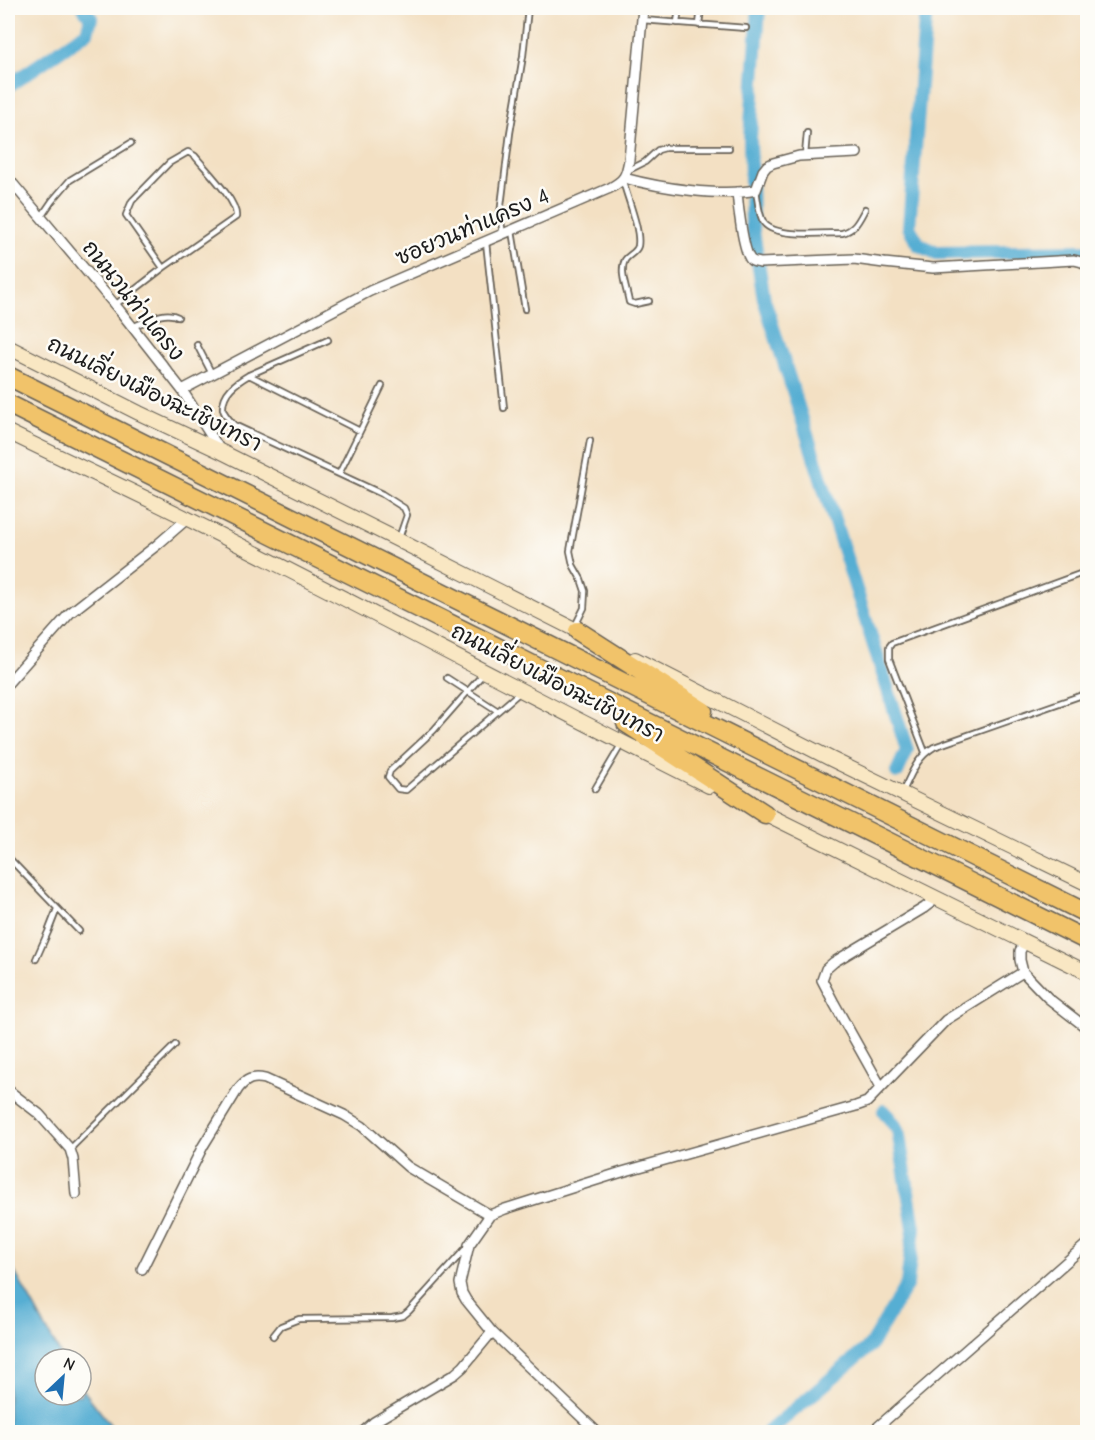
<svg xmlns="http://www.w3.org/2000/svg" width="1095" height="1440" viewBox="0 0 1095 1440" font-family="'Comic Neue','Playpen Sans Thai',sans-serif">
<rect width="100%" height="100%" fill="#fdfcf7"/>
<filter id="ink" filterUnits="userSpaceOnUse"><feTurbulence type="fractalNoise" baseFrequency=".0167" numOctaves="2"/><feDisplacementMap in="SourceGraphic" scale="12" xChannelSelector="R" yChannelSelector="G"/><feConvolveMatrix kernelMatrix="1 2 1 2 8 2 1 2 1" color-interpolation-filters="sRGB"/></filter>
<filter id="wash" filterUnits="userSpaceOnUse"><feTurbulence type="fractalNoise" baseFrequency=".008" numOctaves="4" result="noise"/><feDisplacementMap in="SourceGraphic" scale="24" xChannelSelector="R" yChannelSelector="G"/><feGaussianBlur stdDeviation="1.35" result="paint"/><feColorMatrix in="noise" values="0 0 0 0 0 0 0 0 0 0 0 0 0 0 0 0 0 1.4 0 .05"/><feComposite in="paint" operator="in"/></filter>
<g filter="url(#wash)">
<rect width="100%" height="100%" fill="#f3e0c3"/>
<path fill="#56aed3" stroke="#396578" stroke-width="1.5" d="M8,1264l4,3 51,92h-18v36h36v-8l35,45h-108z"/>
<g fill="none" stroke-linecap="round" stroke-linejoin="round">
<path stroke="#56aed3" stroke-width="14" d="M759,8l-9,131 2,86 12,74 143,451 -10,22
M926,8l-17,219 10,18 18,8 151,-2
M8,86l79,-54 4,-14 -7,-10
M768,1432l102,-86 37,-62 7,-56 -16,-98 -14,-19"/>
</g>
</g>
<g filter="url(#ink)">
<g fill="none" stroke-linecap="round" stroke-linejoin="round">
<g stroke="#676156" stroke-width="8">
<path id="lane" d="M642,20l104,8
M677,23l2,-15
M699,25l2,-17
M805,155l2,-22
M627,171l18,-9 13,-12 7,-2h64
M623,181c4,16 18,49 15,65 -2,7 -9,8 -13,14 -6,11 2,30 4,42l6,2 14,-3
M756,190c2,10 2,24 8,33 11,15 60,10 78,10 13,-3 17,-13 23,-24
M8,194l7,-8
M41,217l11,-16 18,-21 61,-37
M512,231l13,78
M503,235l-3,-21 10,-81 13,-77 5,-48
M486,242l18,166
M115,305l48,-37 73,-51c2,-16 -30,-47 -41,-61l-7,-4 -19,11 -37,38 -6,14 37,53
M132,327c14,-5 32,-18 46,-10
M328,340l-79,35c-12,7 -27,17 -26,34 1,6 7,11 11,16l148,69 22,14 3,7 -8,23
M197,345l15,29
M249,375l111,56
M339,474l43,-88
M575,626l9,-18 1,-17 -4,-12 -8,-14 -3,-14 20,-110
M484,673l-50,57 -44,41 -2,6 10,12 8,1 113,-97
M447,678l51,33
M925,752l-36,-93v-12l3,-4 196,-72
M595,789l26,-44
M903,791c9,-18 13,-33 31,-44l154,-54
M8,857l71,74
M36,959l12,-27 9,-23
M70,1149l105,-104
M273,1336l8,-10 18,-7 93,-1 11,-2 6,-5 58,-64"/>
</g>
<g stroke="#676156" stroke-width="12">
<path id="street" d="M8,178l112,133 62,79 38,60
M624,178c37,10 95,19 132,12l7,-19 4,-5 6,-3 26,-7 58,-3
M737,192c1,13 6,60 14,68 2,2 6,2 9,3l94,-4 30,4 49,5 141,-8 8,2 6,4
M182,390l188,-99 240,-103c15,-8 16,-12 19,-28l14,-152
M8,683l62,-70 87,-68 30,-26
M1025,942l-5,9v9l3,12 25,26 40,31
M881,1087l-47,-84 -12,-23 4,-11 8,-7 90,-54 13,-10
M8,1090l31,24 31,35 3,10 3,35
M142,1269l61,-123 35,-57c8,-10 15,-13 27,-10l79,36 18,11 46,41 82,48
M363,1432l11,-10 81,-48 8,-7 29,-35
M597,1432l-105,-100 -26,-32 -4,-7 -2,-10 9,-38 21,-30 15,-6 117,-37 234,-66 11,-4 79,-82 77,-48
M872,1432l216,-189"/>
</g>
<g stroke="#676156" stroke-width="16">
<path id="secondary" d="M8,347l131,66 83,39 176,88 188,95
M8,432c59,29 120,57 180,87 174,87 346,180 521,267
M635,659l196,100 257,125
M756,809l332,164"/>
</g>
<g stroke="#676156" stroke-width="21">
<path id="highway" d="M8,376l1080,538
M8,404l1080,537
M578,631l125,80
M626,723l139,91"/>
</g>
<use href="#lane" stroke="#fff" stroke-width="4.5"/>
<use href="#street" stroke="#fff" stroke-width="9"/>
<use href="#secondary" stroke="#f9e7c3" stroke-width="14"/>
<use href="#highway" stroke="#f1c36a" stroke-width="18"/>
</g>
</g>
<g text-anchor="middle" stroke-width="5" stroke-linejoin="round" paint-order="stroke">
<g font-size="22" fill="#1c1c1c" stroke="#fdfcf7">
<text transform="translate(472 226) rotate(-23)" y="8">ซอยวนท่าแครง 4</text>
<text transform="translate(134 300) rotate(51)" y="8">ถนนวนท่าแครง</text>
<text transform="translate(155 393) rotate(26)" y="8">ถนนเลี่ยงเมืองฉะเชิงเทรา</text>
<text transform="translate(558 682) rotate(27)" y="8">ถนนเลี่ยงเมืองฉะเชิงเทรา</text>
</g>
</g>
<rect width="1095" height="1440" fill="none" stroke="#fdfcf7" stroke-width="30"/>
<g transform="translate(63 1377) rotate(26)"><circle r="28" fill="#fdfcf7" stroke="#a3a29f" stroke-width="1.5"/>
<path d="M0-4.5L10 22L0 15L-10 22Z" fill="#1f6fb2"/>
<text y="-9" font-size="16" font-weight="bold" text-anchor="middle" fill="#1c1c1c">N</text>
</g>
</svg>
